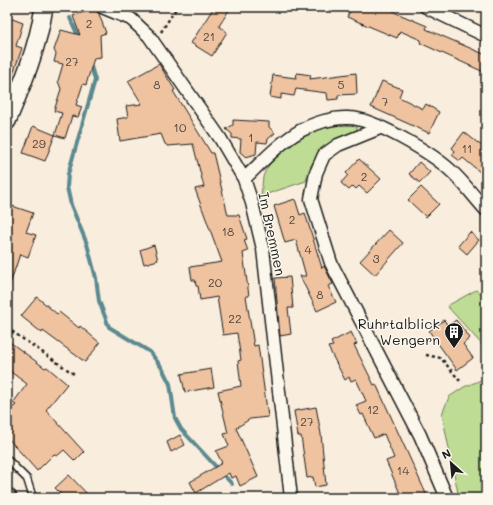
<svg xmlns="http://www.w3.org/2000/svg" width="493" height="505" viewBox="0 0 493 505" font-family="Mali,sans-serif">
<rect width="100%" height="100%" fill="#f9eddd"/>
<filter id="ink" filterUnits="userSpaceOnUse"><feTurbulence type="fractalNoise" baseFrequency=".025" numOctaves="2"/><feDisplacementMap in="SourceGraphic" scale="8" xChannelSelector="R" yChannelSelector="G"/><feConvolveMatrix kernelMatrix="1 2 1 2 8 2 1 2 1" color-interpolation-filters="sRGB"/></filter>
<g filter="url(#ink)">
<path fill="#bedc94" stroke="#6d7c58" d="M341,123l16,2v7c-25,13 -45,18 -51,49l-45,15c1,-6 1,-13 2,-19 7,-26 53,-49 78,-54z
M476,290l10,7v52l-39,-43z
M486,378v120h-27l-17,-84 7,-17 15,-10z"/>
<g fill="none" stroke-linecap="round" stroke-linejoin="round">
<path stroke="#5a8a90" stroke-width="4" d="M70,18l9,20
M90,63l5,17 -27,94 -1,13 4,18 16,39 9,34 3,23 10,26 41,25 12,16 8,16 5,34 6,11 51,55"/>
</g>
<path fill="#f0c3a0" stroke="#1c1c1c" d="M214,7h17l-12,19 8,6 -15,24 -21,-13z
M352,7h36l6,3v2l33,14 -1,3 60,26v18l-66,-30 1,-3 -21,-9 -3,7 -50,-21z
M95,8l4,6 7,19 -6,2 1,22 -7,1 -8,27 -3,-1 -7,21 6,2 -4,10 -6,-1 -7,22 -10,-3 7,-22 -8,-2 7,-22 -3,-8 5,-17 -9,-2 2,-8 -2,-4 7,-20 19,5 -7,-19z
M7,17l16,6 -7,23 6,2 -13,38h-2z
M159,64l16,26 -2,1 38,62h2l15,62h11l8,24 -3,1 4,11 -5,2 6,43h-3l8,50 4,-1 10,72 -18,2 -14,9 22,49 -18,9 -4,-10 -5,2 -2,-5 -33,20 -6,-11 32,-19 -6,-12 13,-5 -5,-12 4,-1 -10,-42 23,-5 -3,-25 3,-1 -4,-27 -14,2 -6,-38 -17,3 -2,-14h-2l-1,-6h-3l-2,-13 32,-5 -27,-73 9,-2 -11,-43 -25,2 -3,-2 -4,-10 -41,7 -3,-22 11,-2 -2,-11 16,-2 -14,-23z
M297,73l14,2 -1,4 46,-6 1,21 -19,1v4l-10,1 -1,-7 -31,-4 -2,7 -13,-2v5l-11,-2 3,-22 23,3z
M382,81l20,8 -3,8 24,12 3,-5 13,8 -10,21 -58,-26z
M233,120l36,2v5l6,6 -7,6 -1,4 -10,-1 -1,12 -10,3 -6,-5 1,-13 -9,-1v-4l-6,-5 7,-4z
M33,126l22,9 -10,26 -22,-8z
M464,132l19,15 -2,3 5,4v23l-23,-19 -3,3 -8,-6 3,-4 -3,-3z
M359,159l22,20 -14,14 -8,-7 -3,3 -3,-3 -4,4 -8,-7 7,-8 -2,-2z
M419,162l11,10 -10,11 -11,-9z
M421,187l18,17 -13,13 -18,-17z
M295,199l5,16 5,-2 17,55 2,-2 9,18 -5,2 8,16 -19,9 -17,-35h6l-10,-36 -11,3 -11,-37z
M9,205l24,8 -7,19 10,3 -8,22 -8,-3 -11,33 -2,-1v-75z
M389,230l14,13 -28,32 -15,-14z
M470,232l9,8 -12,14 -9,-8z
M154,245l4,15 -14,4 -4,-14z
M290,277l3,31h-5l3,26 -11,2 -5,-58z
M37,297l20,17 2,-2 20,16 1,-2 20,17 -15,19 -42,-31 -1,2 -21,-17z
M444,320l4,6 8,-6 14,18 -7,6 10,14 -16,12 -28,-39z
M351,332l6,12 -3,1 20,40 2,-1 52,114h-26l-16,-37 8,-3 -10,-24 -10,4 -11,-24 -2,1 -5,-10 10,-4 -10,-22 -5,2 -2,-4 -4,3 -17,-33 5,-1 -2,-4z
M7,340l38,28 2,-1 20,17 -21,26 38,42 -9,9 -11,-11 -7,6 -3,-2 -17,17 -30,-34v-25l9,-7 -3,-2 14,-19 -20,-15z
M211,369l3,18 -29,5 -4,-18z
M316,407l5,27 5,51 -11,2 -2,-10 -6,1 -6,-42h-3l-4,-25z
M180,435l5,10 -14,7 -4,-10z
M69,475l22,23h-26l-10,-10z"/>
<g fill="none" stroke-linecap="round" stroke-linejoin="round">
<g stroke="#1c1c1c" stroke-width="9">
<path id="service" d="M7,459l20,20 6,19"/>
</g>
<g stroke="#1c1c1c" stroke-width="15">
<path id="minor" d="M102,7l29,12 18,17 71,102 24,41 8,24 11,46 28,249
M426,7l60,29
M380,128l-42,17 -14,10 -8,18 -5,26 20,64 89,172 27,63
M244,179c17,-16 35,-36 56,-48 14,-8 33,-14 49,-13 24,0 82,35 100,51 14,12 24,27 37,41"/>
</g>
<g stroke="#1c1c1c" stroke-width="20">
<path id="secondary" d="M7,121c16,-38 31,-74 37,-114
M7,497l1,1"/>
</g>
<path stroke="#1c1c1c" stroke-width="2.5" stroke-dasharray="3 3" stroke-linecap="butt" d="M161,32l16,-25
M7,328l67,46
M426,355l15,3 19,23"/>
<use href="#service" stroke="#fbf7ec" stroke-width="6"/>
<use href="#minor" stroke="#fbf7ec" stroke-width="12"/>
<use href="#secondary" stroke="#fbf7ec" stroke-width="17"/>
</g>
</g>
<defs>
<g id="building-pin" transform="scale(1)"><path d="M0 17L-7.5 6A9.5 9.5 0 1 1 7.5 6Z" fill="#1c1c1c" stroke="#fbf7ec"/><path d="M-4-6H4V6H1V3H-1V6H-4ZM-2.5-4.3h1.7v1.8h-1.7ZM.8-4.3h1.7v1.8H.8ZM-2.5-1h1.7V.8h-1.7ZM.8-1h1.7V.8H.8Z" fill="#fff"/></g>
</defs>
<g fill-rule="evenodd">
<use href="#building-pin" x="454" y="332"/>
</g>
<g text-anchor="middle" stroke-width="3" stroke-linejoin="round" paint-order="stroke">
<g font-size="12" fill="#51463d">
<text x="89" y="28">2</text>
<text x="209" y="41">21</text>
<text x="72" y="66">27</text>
<text x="157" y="89">8</text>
<text x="341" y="89">5</text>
<text x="385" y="106">7</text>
<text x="180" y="132">10</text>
<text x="251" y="142">1</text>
<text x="39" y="148">29</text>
<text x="467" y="153">11</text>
<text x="364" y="181">2</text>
<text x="292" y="224">2</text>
<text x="228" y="236">18</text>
<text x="308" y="254">4</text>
<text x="376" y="263">3</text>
<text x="215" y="287">20</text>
<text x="320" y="299">8</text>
<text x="235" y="323">22</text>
<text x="373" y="414">12</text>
<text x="307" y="426">27</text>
<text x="403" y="475">14</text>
</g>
<g font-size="14" fill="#1c1c1c" stroke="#fbf7ec">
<text transform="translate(272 234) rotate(78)" y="5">Im Bremmen</text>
</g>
<g font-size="14" fill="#1c1c1c" stroke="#fbf7ec" text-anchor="end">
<text x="440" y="329">Ruhrtalblick<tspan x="440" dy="16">Wengern</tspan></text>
</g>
</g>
<rect width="493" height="505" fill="none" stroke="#fbf7ec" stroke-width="24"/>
<rect x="12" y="12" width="469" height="481" fill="none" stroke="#1c1c1c" stroke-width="1.5" filter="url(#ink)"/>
<g transform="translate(451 463) rotate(333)" stroke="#fbf7ec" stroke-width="3" paint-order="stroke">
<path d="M0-3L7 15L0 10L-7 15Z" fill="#1c1c1c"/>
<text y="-6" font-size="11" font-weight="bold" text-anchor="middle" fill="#1c1c1c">N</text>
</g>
</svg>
